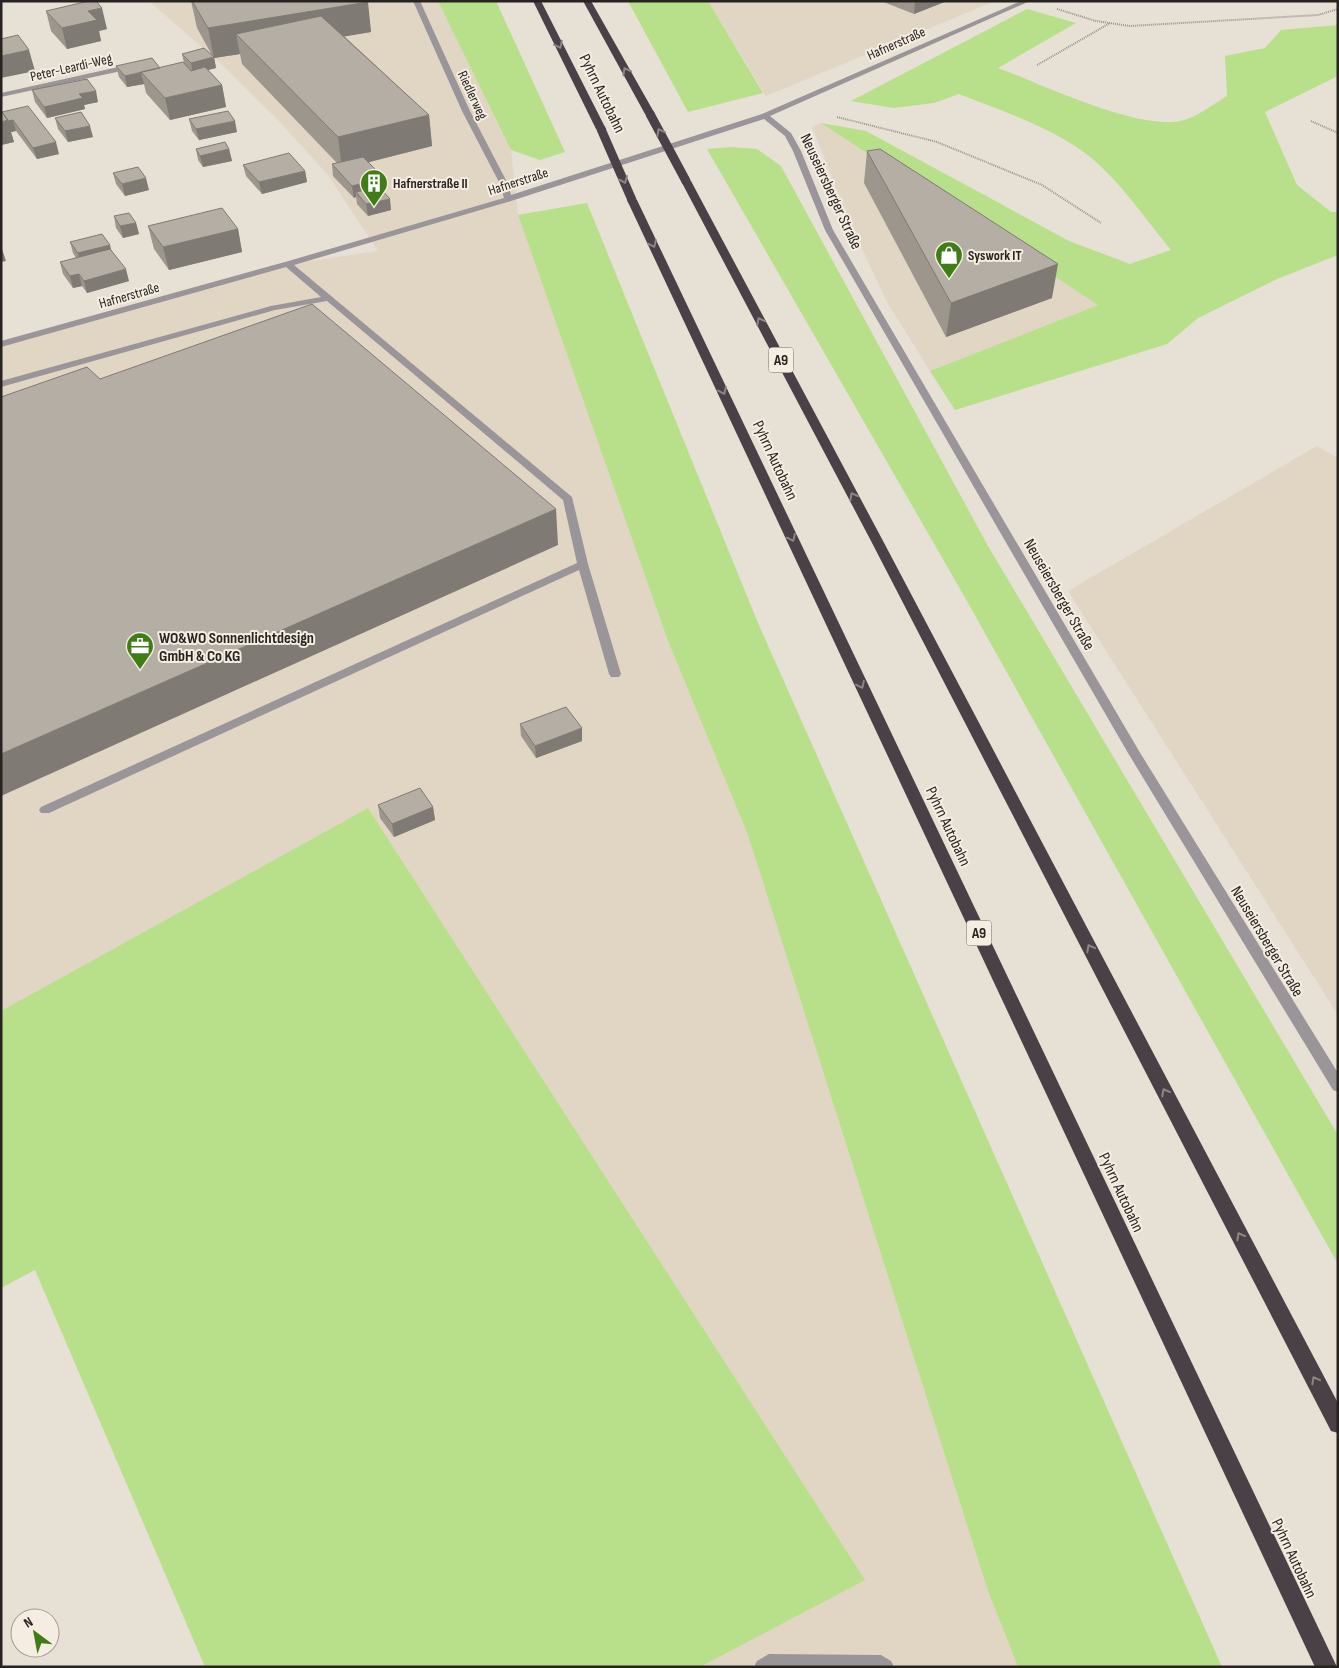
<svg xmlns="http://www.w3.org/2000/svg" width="1339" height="1668" viewBox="0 0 1339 1668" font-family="'Sofia Sans Condensed',sans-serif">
<rect width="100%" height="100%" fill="#e7e0d5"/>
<path fill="#e1d5c4" d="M149,1h289l73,149 7,65 150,426 80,194 239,753 31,79h-318l164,-88 -496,-771 -367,203v-667l287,-80 90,-13 -50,-76 -50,-55 -60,-59z
M708,1h287l-229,95z
M821,123l277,182 -168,66 -43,-69 -36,-77 -39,-98z
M1317,446l21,12v557l-270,-424z"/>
<path fill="#b8df89" d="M438,1h58l69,151 -25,8 -29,-10z
M628,1h80l55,92 -75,19z
M1027,9l49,14 -78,45c43,16 144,65 186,52 14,-4 30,-16 43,-24l-2,-40 40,-8 16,-18 57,-5v51l-73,36 32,73 34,27h7v43l-61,24 -79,39 -31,26 -212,66 -25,-39 168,-66 -277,-182 45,8 203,110 61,23 41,-14c-28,-34 -54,-74 -90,-100 -37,-25 -81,-40 -122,-56l-25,9 -40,5 -43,-7z
M731,147l26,2 24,17 207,380 350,589v129l-375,-670 -256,-445z
M587,203l171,420 464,1044h-204l-31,-79 -239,-753 -80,-194 -150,-426z
M368,808l497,772 -165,87h-495l-170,-397 -34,18v-277z"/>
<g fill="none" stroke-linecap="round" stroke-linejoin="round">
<path stroke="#9b958d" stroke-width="2" stroke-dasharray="1 1" stroke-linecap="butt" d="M1057,9l39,12 34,5 188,-11 20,-6
M1037,65l73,-42
M837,117l100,25 105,43 59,38
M1311,121l27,12"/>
<path fill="#9a9598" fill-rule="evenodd" d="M413,1h7l50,110 38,73 3,11 251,-81 259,-113h9l-260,115 21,17 10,18 32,79 306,521 199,322v19l-5,-2 -205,-337 -303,-523 -32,-79 -8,-15 -21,-17 -253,82 -217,64 278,232 16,67 33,110 -2,3h-8l-2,-3 -30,-104 -530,243h-8l-2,-3 2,-3 536,-244 -14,-63 -236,-199 -52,9 -274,77v-6l270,-75 50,-9 -35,-30 -285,80v-6l284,-79 219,-64 -4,-14 -38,-73z
M132,64l4,2 -1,2 -134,29v-4z
M769,1654l112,1 10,6 3,6h-140l3,-6z"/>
<path fill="#4a4147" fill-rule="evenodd" d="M533,1h8l65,128 -2,2 -8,-2z
M583,1h8l64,113 -2,2 -8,-2z
M683,179l8,2 191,358 456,864v30l-7,-2 -461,-892 -189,-358z
M632,197l5,3 700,1467h-22l-688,-1467z"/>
<path stroke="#4a4147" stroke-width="9" d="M650,114l36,67
M601,129l31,71"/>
</g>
<path fill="#9c968d" d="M191,1h176l4,31 -27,4 85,79 3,31 -63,16 17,28 -4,1 9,19 -23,6 -11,-12 -1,-7 -2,1 -21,-22 -1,-12 5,-1 -95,-99 -2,-10 -26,4 2,10 -8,2 14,15 4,22 -56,13 -24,-27 -2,-9 -17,3 -8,-10 -3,-11 44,2 24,-5 -2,-9 31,3 -16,-29z
M881,1h66l-33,13z
M46,11l61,18 -8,2 2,10 -34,8 -16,-18z
M32,90l66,12 -14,3 1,4 -38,9 -12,-16z
M1,111l1,1 57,42 -22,5 -21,-28 -5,1 3,10 -13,3z
M55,118l38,19 -25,5 -10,-13z
M189,119l48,13 -38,8 -7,-9z
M196,149h33l3,12 -29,6 -5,-7z
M867,151l185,147 -106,39 -82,-154z
M243,165l62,6 2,11 -45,12 -16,-18z
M113,173l36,17 -24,6 -9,-12z
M114,216l22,7 3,11 -16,4 -7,-10z
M148,226l90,3 4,23 -73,18 -15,-21z
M70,242l41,8 18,31 -42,12 -5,-7 -9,2 -10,-14 -3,-12 16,-4 -3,-5z
M520,724l62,4v13l-46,17 -15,-22z
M378,805l55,2 2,13 -41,17 -14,-19z"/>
<path fill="#7f7a73" d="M915,1h32l-33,13z
M368,2l3,30 -117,20 -18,-18 4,20 -26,4 -6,-30z
M102,8l5,21 -8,2 2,10 -34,8 -5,-21 26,-17z
M29,50l6,21 -34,7v-22z
M214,57l2,11 -23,6 -2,-11z
M141,73l3,11 -17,3 -2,-11z
M222,85l4,22 -56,13 -5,-22z
M96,91l2,11 -14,3 1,4 -38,9 -3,-11 35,-13z
M429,115l3,31 -90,23 -4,-32z
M13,120l3,11 -5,1 3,10 -13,3v-23z
M235,121l2,11 -38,8 -3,-11z
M90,126l3,11 -25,5 -3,-11z
M56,142l3,12 -22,5 -4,-11z
M229,149l3,12 -29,6 -3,-11z
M305,171l2,11 -45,12 -3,-12z
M146,178l3,12 -24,6 -3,-12z
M384,178l2,12 -27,7 -3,-5v5l-2,1 -2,-12z
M390,199l1,11 -23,6 -2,-12z
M136,223l3,11 -16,4 -3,-12z
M238,229l4,23 -73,18 -6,-23z
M110,245l3,12 -32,8 -3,-12z
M1,249h1l4,12 -5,1z
M1058,264l-6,34 -106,39 5,-34z
M126,269l3,12 -42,12 -3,-12z
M79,274l3,12 -9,2 -3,-12z
M556,509l2,36 -557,251v-42z
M582,728v13l-46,17 -1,-12z
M433,807l2,13 -41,17 -2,-13z"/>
<path fill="#b5aea4" stroke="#7f7a73" d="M89,1h7l6,7 -14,3 9,9 -35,8 -16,-17z
M192,1h175l1,1 -160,26z
M321,16l108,99 -91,22 -102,-103z
M18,35l11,15 -28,6v-17z
M204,48l10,9 -23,6 -9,-9z
M152,58l8,10 -35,8 -9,-10z
M183,62l8,9 14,-4 17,18 -57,13 -24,-26z
M87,79l9,12 -17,3 4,4 -39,9 -12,-17z
M28,106l28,36 -23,6 -20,-28 -5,1 -6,-9z
M1,111l7,9 -7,2z
M228,111l7,10 -39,8 -7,-10z
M81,112l9,14 -25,5 -10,-13z
M225,142l4,7 -29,7 -4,-7z
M880,149l178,115 -107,39 -84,-152z
M289,153l16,18 -46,11 -16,-17z
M363,157l21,21 -32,8 -20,-22z
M138,167l8,11 -24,6 -9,-11z
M379,187l11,12 -24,5 -10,-12z
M222,208l16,21 -75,18 -15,-21z
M129,213l7,10 -16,3 -6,-10z
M102,234l8,11 -32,8 -8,-11z
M110,249l16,20 -42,12 -5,-7 -9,2 -10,-14z
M312,304l244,205 -555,245v-357l86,-30 13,12z
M566,707l16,21 -47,18 -15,-22z
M420,788l13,19 -41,17 -14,-19z"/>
<defs><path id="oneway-chevron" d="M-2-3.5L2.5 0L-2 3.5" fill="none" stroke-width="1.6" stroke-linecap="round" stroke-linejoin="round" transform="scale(1.25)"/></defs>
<g stroke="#8e8685">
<use href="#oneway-chevron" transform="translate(559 45) rotate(64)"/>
<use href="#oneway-chevron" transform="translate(626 71) rotate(-119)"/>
<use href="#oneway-chevron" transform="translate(660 132) rotate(-118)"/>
<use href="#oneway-chevron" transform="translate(624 180) rotate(66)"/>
<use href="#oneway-chevron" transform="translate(653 244) rotate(65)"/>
<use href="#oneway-chevron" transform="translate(760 321) rotate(-118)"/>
<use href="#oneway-chevron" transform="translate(723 391) rotate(65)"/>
<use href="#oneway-chevron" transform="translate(853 496) rotate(-118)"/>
<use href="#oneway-chevron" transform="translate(792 538) rotate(65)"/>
<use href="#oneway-chevron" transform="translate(861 685) rotate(65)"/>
<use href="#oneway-chevron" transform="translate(1090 948) rotate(-118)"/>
<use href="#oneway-chevron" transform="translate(1165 1092) rotate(-118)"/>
<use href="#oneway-chevron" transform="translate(1240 1236) rotate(-118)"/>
<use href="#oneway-chevron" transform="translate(1315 1380) rotate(-118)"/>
</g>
<defs>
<g id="building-pin" transform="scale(1.4375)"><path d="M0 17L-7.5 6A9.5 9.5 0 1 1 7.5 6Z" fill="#417d17" stroke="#f5ede2"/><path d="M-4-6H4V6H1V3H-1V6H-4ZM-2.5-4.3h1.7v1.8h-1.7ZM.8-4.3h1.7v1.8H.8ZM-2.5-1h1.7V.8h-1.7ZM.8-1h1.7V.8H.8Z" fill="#fff"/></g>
<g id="shop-pin" transform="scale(1.4375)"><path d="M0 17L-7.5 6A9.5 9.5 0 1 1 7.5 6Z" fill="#417d17" stroke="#f5ede2"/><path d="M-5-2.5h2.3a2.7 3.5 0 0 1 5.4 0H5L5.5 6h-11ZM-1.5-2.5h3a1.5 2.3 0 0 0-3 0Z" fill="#fff"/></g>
<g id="office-pin" transform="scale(1.4375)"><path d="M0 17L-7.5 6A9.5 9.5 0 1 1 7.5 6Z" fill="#417d17" stroke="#f5ede2"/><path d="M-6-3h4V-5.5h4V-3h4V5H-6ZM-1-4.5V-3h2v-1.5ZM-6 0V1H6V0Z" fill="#fff"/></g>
</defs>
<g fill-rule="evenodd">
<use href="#building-pin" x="374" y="183"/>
<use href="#shop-pin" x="949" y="255"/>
<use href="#office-pin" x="140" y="646"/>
</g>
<g text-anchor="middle" stroke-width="4" stroke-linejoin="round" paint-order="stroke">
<g font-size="14" fill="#262320" stroke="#f5ede2">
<text transform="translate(896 43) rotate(-24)" y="5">Hafnerstraße</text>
<text transform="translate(71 67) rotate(-13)" y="5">Peter-Leardi-Weg</text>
<text transform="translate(473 95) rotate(65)" y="5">Riedlerweg</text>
<text transform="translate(518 181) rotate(-18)" y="5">Hafnerstraße</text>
<text transform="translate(129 295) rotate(-16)" y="5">Hafnerstraße</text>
</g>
<g font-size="14" font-weight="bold" fill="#262320" stroke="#f5ede2" text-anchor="start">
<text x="393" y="188">Hafnerstraße II</text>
<text x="968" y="260">Syswork IT</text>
</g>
<g fill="#f5ede2" stroke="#64605a" stroke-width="1">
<rect x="768.5" y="347.5" width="25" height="25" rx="4"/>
<rect x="966.5" y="920.5" width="25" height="25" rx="4"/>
</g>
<g font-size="15" font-weight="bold" fill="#262320">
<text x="781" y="365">A9</text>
<text x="979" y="938">A9</text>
</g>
<g font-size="16" fill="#262320" stroke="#f5ede2">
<text transform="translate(603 93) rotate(64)" y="6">Pyhrn Autobahn</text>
<text transform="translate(832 191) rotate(65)" y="6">Neuseiersberger Straße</text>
<text transform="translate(776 460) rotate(65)" y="6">Pyhrn Autobahn</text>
<text transform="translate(1060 594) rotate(60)" y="6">Neuseiersberger Straße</text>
<text transform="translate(949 826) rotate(65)" y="6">Pyhrn Autobahn</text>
<text transform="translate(1268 941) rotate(59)" y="6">Neuseiersberger Straße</text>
<text transform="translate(1122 1192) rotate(65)" y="6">Pyhrn Autobahn</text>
<text transform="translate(1295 1558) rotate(65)" y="6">Pyhrn Autobahn</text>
</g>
<g font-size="16" font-weight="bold" fill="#262320" stroke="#f5ede2" text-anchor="start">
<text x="159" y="643">WO&amp;WO Sonnenlichtdesign<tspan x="159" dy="18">GmbH &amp; Co KG</tspan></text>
</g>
</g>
<rect width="1339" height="1668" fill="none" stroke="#262320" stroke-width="5"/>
<g transform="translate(35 1633) rotate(328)"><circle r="24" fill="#f5ede2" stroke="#a29c94"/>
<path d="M0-4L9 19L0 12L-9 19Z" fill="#417d17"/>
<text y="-8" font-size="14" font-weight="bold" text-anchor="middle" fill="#262320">N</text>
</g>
</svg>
